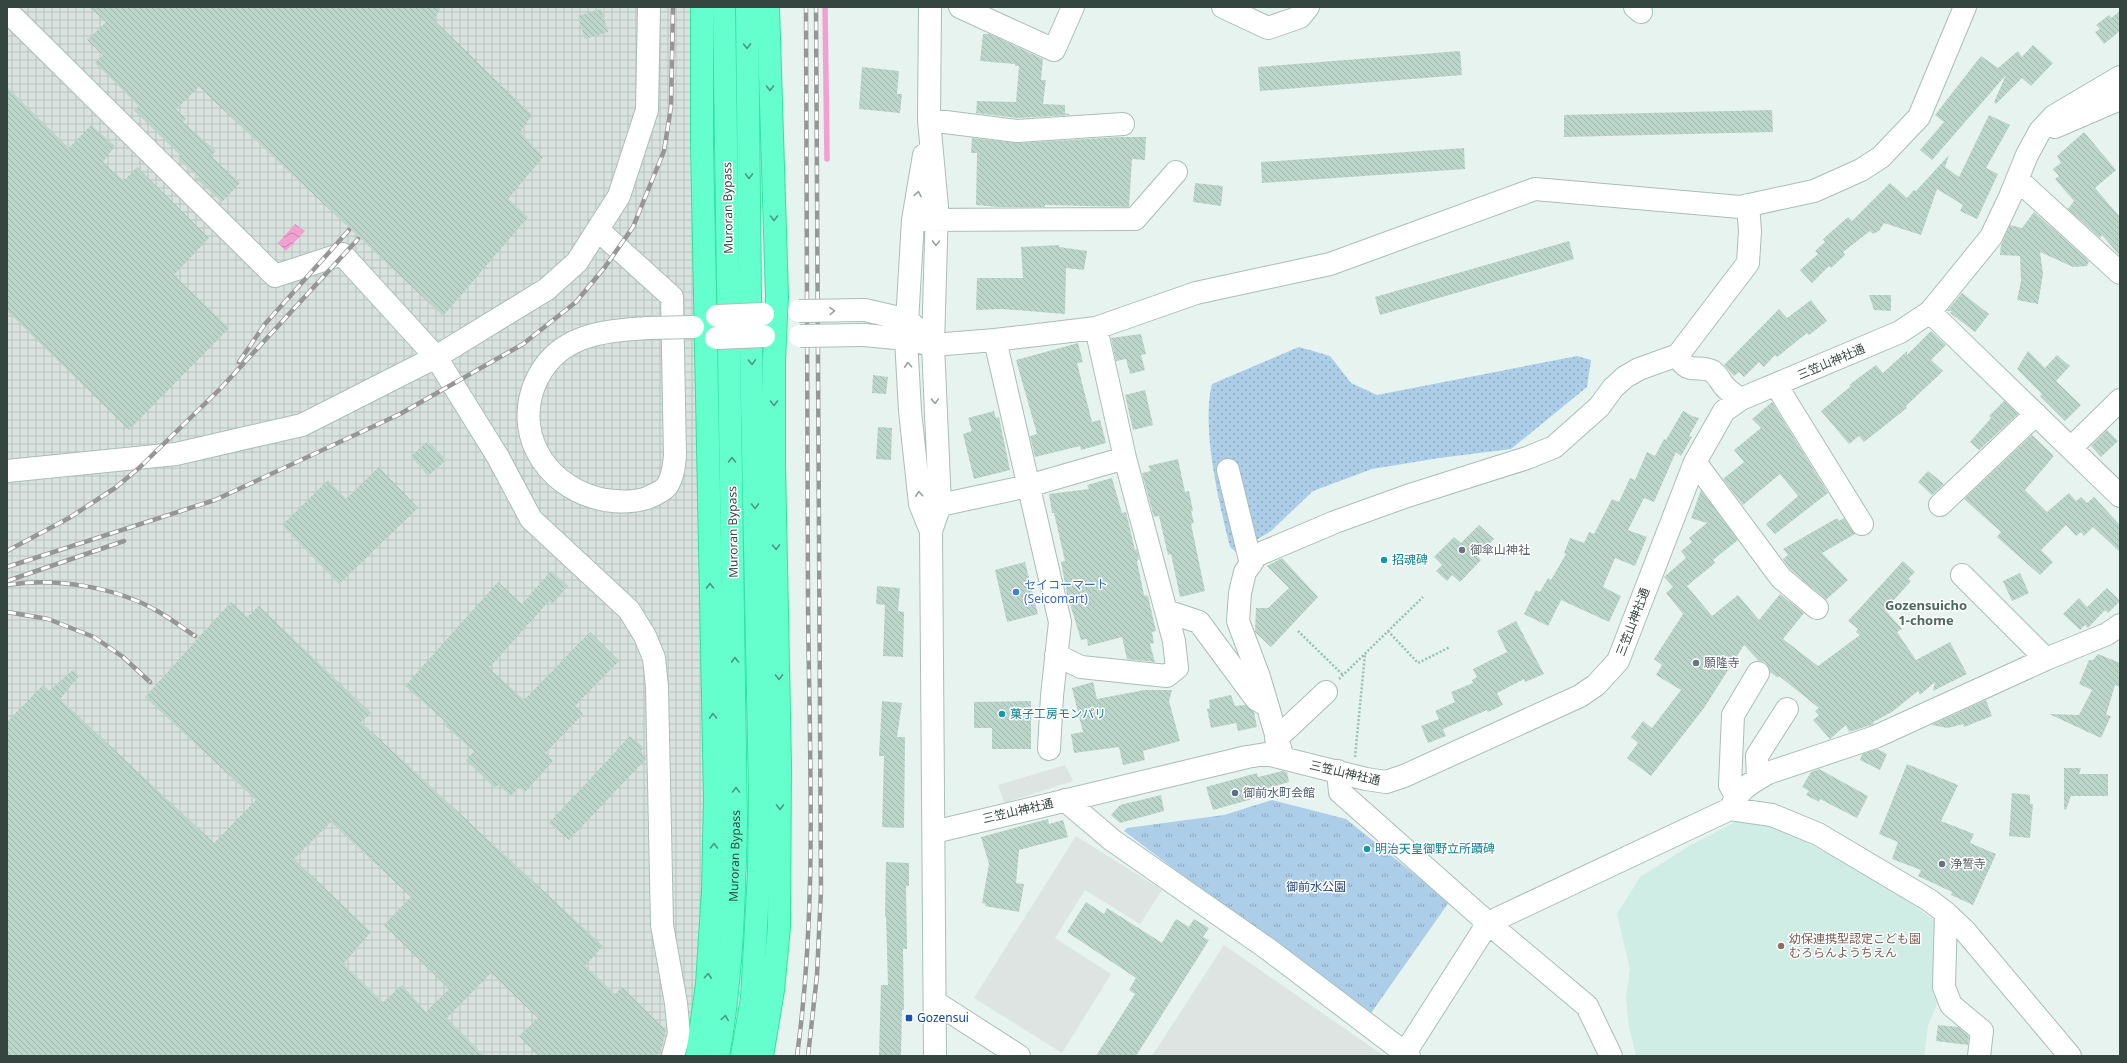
<svg xmlns="http://www.w3.org/2000/svg" width="2127" height="1063" viewBox="0 0 2127 1063" font-family="'Noto Sans','Noto Sans JP',sans-serif">
<defs>
<pattern id="industrial-grid" width="8" height="8" patternUnits="userSpaceOnUse"><rect width="8" height="8" fill="#d8e2de"/><path d="M0 4h8M4 0v8" fill="none" stroke="#bac3c0"/></pattern>
<pattern id="grass-dots" width="8" height="8" patternUnits="userSpaceOnUse"><rect width="8" height="8" fill="#adcee9"/><path d="M2 2h.1M6 6h.1" fill="none" stroke="#8ea9be" stroke-width="1.8" stroke-linecap="round"/></pattern>
<pattern id="park-tufts" width="24" height="20" patternUnits="userSpaceOnUse"><rect width="24" height="20" fill="#adcee9"/><path d="M3 7l-1-3M5 7V3M7 7l1-3M15 17l-1-3M17 17v-4M19 17l1-3" fill="none" stroke="#8ea9be"/></pattern>
<pattern id="water-waves" width="16" height="10" patternUnits="userSpaceOnUse"><rect width="16" height="10" fill="#f2a0d0"/><path d="M0 5q4-4 8 0t8 0" fill="none" stroke="#c584aa"/></pattern>
<pattern id="building-back-hatch" width="6" height="6" patternUnits="userSpaceOnUse"><rect width="6" height="6" fill="#bbd5cb"/><path d="M-1 5l2 2M0 0l6 6M5-1l2 2" fill="none" stroke="#a1b8af"/></pattern>
</defs>
<rect width="100%" height="100%" fill="#e6f3ef"/>
<path fill="url(#industrial-grid)" d="M7,7h705l-3,918 -15,131h-687z"/>
<path fill="#cfede5" d="M1741,819l37,8 90,48 37,23 31,24 3,77 -11,27 -4,30h-288l-7,-30 -3,-28 4,-29 -13,-55 23,-37 51,-32z"/>
<path fill="url(#grass-dots)" d="M1299,347l31,9 21,27 26,12 200,-39 14,4 -4,27 -76,62 -72,9 -67,11 -59,22 -42,40 -35,21 -6,-5c-11,-44 -29,-119 -18,-163z"/>
<path fill="url(#park-tufts)" d="M1272,800l74,19 103,83 -80,114 -245,-185 3,-3 97,-13z"/>
<path fill="#dee4e2" d="M1065,765l8,16 -69,22 -6,-18z
M1076,836l86,54 -22,34 -55,-34 -30,48 56,36 -49,79 -88,-55z
M1224,945l159,110 -1,1h-230z"/>
<path fill="url(#water-waves)" d="M295,224l10,7 -19,20 -8,-8z"/>
<g fill="none" stroke-linecap="round" stroke-linejoin="round">
<path stroke="#f2a0d0" stroke-width="5.5" d="M825,7l2,152"/>
</g>
<path fill="url(#building-back-hatch)" fill-rule="evenodd" d="M89,7h352l-7,13 98,95 -12,17 23,25 -35,42 20,18 -85,99 -244,-229 -23,22 10,10 -3,3 33,29 -5,5 29,27 -18,19 -25,-23 2,-2 -21,-18 2,-4 -46,-45 5,-4 -44,-43 8,-8 -16,-15 19,-18z
M601,9l7,23 -23,7 -7,-23z
M2120,11v20l-16,13 -9,-12 5,-3 -4,-4 13,-10 2,3z
M983,34h7l53,25 -2,21h5l-3,24 22,1v8l6,2 -54,3 -41,-5 1,-12 39,1 3,-36h-4v-2l-35,-3z
M2033,45l20,18 -22,23 -9,-8 -26,26 -2,-2 12,-27 -74,85 -12,-10 24,-28 -9,-7 46,-59 17,12 20,-17 4,6z
M1460,51l2,24 -202,16 -2,-24z
M862,67l37,4 -2,23h5l-2,19 -41,-4z
M7,87l62,61 22,-23 24,21 -12,16 21,19 13,-14 72,71 -35,37 55,53 -100,102 -122,-119z
M1772,110l1,22 -209,5v-22z
M1989,115l21,10 -24,43 12,6 -21,45 -17,-8 3,-6 -26,-16 -16,46 -37,-12 -5,8 -6,3 -3,-3 -27,21 2,3 -14,13 -2,-2 -17,17 -12,-13 18,-16 -3,-3 10,-9 -2,-3 25,-22 4,4 38,-38 17,15 7,-8 2,1 33,-36 -4,12 14,10z
M2084,132l32,38 -21,18 25,29v39l-18,-21 -2,3 -32,-29 6,-8 -19,-22 4,-3 -6,-7 8,-6 -4,-7z
M1120,137h26l-1,23 -13,-1 -3,48 -84,-2v2h-46l-23,-2 1,-52h-6l1,-15 46,5z
M1464,148l1,21 -203,14 -1,-21z
M1195,183l28,3 -2,20 -28,-4z
M2034,212l55,49 -2,5 -14,1 -33,-15 3,22 -5,30 -21,-4 4,-19 -1,-25 -20,-1 1,-10 9,-20 12,3z
M1569,241l5,18 -194,56 -5,-18z
M1059,245v2l28,4 -3,19 -18,-2 -1,46 -63,-5 -26,1 1,-32h46l-2,-31z
M1962,293l27,21 -14,18 -25,-19 2,-2h-5z
M1869,295h22v16l-17,-1z
M1811,300l16,21 -18,14 -2,-2 -30,24 -2,-2 -11,12 -5,-5 -15,15 -5,-5 -5,4 -10,-11 55,-56 8,9z
M1931,331l15,14 -15,15 12,11 -37,35 1,2 -43,34 -5,-6 -10,8 -28,-33 30,-25 -2,-1 27,-20 7,8 24,-22v4z
M1141,334l5,20 -5,1 4,15 -15,4 -4,-15 -10,2 -5,-23z
M1078,343l5,19 -6,1 15,59 8,-2 6,23 -25,7 -1,-4 -45,11 -5,-21 7,-2 -21,-74z
M2028,351l17,17 12,-13 13,11 -14,15 25,24 -16,16 -25,-25 2,-2 -25,-25z
M873,375l15,2 -2,17 -14,-1z
M1145,390l8,35 -20,5 -8,-35z
M2004,401l14,13 -39,36 -9,-8 21,-24 -2,-2z
M1772,402l56,91 -53,41 -9,-10 32,-28 -18,-22 -37,31 -20,-26 21,-17 -10,-12 27,-22 -9,-9z
M994,411l2,7 3,-1 11,53 -36,9 -11,-45 9,-3 -4,-13z
M1683,411l9,5 7,2 -10,18 3,1 -11,19 -5,-4 -22,50 -10,-4 -16,32 19,7 -12,29 -20,-8 -12,29 18,9 -12,26 -48,-22 -13,26 -24,-12 12,-24 4,2 8,-14 3,2 15,-26 -2,-1 6,-15 14,5 5,-11 5,2 18,-35 7,3 11,-24 5,2 12,-28 8,4 9,-17 2,1z
M878,427l14,1 -1,32 -15,-1z
M2107,430l11,11 -17,16 -10,-11z
M2032,435l22,21 -29,34 22,22 22,-19 7,8 5,-4 6,6 7,-6 26,28v27l-27,-25 -9,9 -3,-4 -5,4 -10,-11 -25,25 12,12 -13,13 -43,-38 4,-5 -37,-33z
M428,441l18,19 -18,16 -17,-20z
M1178,459l7,33 4,-1 4,20h-2l3,12 -3,1 14,67 -25,6 -9,-43 -3,1 -9,-39 -5,1 -12,-44 9,-2 -3,-5z
M379,467l39,41 -79,76 -57,-59 46,-45 18,19z
M1928,471l16,13 -12,11 -14,-13z
M1112,478l10,35 4,-1 9,38 2,-1 2,10 -2,2 7,34 4,1 8,35 -4,1 2,11 -4,1 5,18 -28,-3 -5,-22 -34,9 -1,-7 -6,1 -14,-46 -6,-32 4,-1 -11,-48h-2l-3,-19 40,-5 -2,-4z
M1701,490l37,50 -25,20 2,3 -28,23 25,30 26,-21 21,25 21,-26 24,19 -21,26 35,27 42,-31 -4,-3 2,-3 -10,-8 55,-60 12,11 -7,7 3,2 -26,29 17,19 -5,3 19,28 34,-18 17,32 -34,17 2,-9 -15,13 -2,-4 -26,21 -19,10 1,2 -25,8 -3,-7 -16,14 -17,-19 6,-5 -4,-4 4,-3 -40,-32 -1,2 -8,-6 -5,-10 -6,-1 -15,-16 -40,63 -53,68 -24,-18 11,-15 -7,-6 12,-16 9,7 29,-38 -25,-15 6,-10 -8,-6 29,-45 -17,-21 7,-6 -9,-10 22,-19 -5,-7 11,-9 -3,-4 18,-15 -16,-5z
M1837,518l2,3 5,-3 11,16 -33,19 26,27 -22,20 -36,-31 -7,-10 5,-4 -5,-6z
M1479,525l15,14 -17,17 4,4 -21,22 -8,-7 -5,6 -11,-10 6,-6 -8,-8 20,-20 7,6z
M1282,558l36,39 -47,50 -16,-15 1,-24h12l21,-20 -22,-22z
M1025,562l13,52 -31,8 -12,-52z
M551,571l17,15 -16,18 -3,-3 -60,67 35,32 66,-68 29,29 -44,45 8,8 -38,39 8,8 -28,31 -6,-5 -8,9 -13,-11 -3,3 -29,-28 8,-9 -29,-25 3,-2 -43,-38 93,-104 24,22z
M2020,573l9,20 -17,8 -9,-20z
M877,586l23,2 -2,23 6,1 -1,45 -20,-1 2,-51 -9,-1z
M2107,588l13,13 -12,12 -3,-3 -17,18 -3,-3 -5,5 -17,-16 16,-16 8,9z
M231,602l16,15 12,-11 112,107 -10,9 242,224 -18,20 30,28 7,-7 44,43 -5,21 -4,5h-119l-19,-20 19,-18 -47,-45 -44,45 37,38h-477v-334l36,-37 6,6 24,-21 6,6 -19,23 154,144 42,-43 -111,-103zM331,822l80,75 -27,28 65,64 -23,23 -24,-27 -19,17 -40,-38 28,-32 -77,-73z
M1516,621l28,53 -19,8 -1,-3 -27,14 6,12 -15,7 -1,-2 -44,19 -4,-9 7,16 -18,7 -7,-17 18,-7 -4,-8 20,-9 -4,-10 22,-9 -1,-3 5,-3 -4,-8 34,-17 -10,-21z
M2098,654l22,9v24l-5,-2 -9,30 5,1 -10,22 -52,-24 30,1 13,-25 -13,-6 10,-24h4z
M1093,682l4,17 47,-9h28l-3,11 11,40 -37,10 2,9 -22,5 -4,-18 -45,6 -3,-19 12,-2 -11,-44z
M1231,695l4,11 10,-1 9,7 3,15 -19,4 -2,-8 -25,5 -4,-19 3,-1 -1,-8z
M1986,700l6,16 -28,11 -1,-3 -15,4 -17,-3z
M882,701l20,2 -5,34h8l-1,91 -22,-1 2,-71h-5z
M1031,701v48h-39v-21h-18v-26z
M630,736l14,12 -3,3 5,8 -77,81 -20,-17z
M1877,749l10,5 -7,16 -20,-10 2,-6z
M1907,764l51,21 -17,36 33,13 -4,9 26,11 -23,51 -22,-10 1,-3 -34,-16 3,-6 -29,-11 6,-17 -19,-8z
M2064,768h17l-2,6h29v22h-37l-5,14 -2,-1z
M1819,769l49,27 -11,22 -37,-19 -1,3 -13,-7 3,-4 -7,-4 9,-15z
M1283,771l4,1 2,10 -28,8 2,6 -50,14 -7,-23 51,-14 1,4z
M2012,793l18,2v9h3l-3,34 -21,-2z
M1161,795l3,16 -44,12 -9,-8 9,-10z
M1048,819l1,5 14,-4 5,17 -49,13 -3,33 8,1 -5,28 -34,-6 1,-2 -4,-1 7,-39 -8,-27z
M886,862l23,1v23h-3l1,63h-4l1,61h-2l-1,46h-22l2,-71h7l-2,-69h-1z
M1086,902l18,12 3,-6 55,35 14,-24 13,8 5,-8 15,9 -6,9 6,3 -73,116h-40l39,-62 -6,-4 7,-12 -69,-46z
M1938,1025l20,2 11,9 -1,9 -32,-4z"/>
<g fill="none" stroke-linecap="round" stroke-linejoin="round">
<g stroke="#a8bfb7" stroke-width="24">
<path id="minor" d="M930,7l-1,113 8,87 -4,138 7,160 -9,26 4,525
M960,7l94,43 19,-43
M1223,7l45,21 32,-11 8,-10
M1635,7l6,5
M7,11l268,265 67,-22 94,103 62,100 33,62 98,91 16,26 9,22 3,29 5,238 14,78 3,31 -6,22
M929,120l88,11 106,-7
M2055,127l65,-28
M924,155l-11,65 -7,119 4,72 10,93 11,27
M2017,179l103,94
M922,220l213,-1 41,-47
M598,230l74,67 3,159c-1,10 -2,21 -8,30 -5,6 -13,9 -20,12 -14,5 -28,4 -42,2 -54,-10 -91,-60 -71,-114 20,-51 67,-55 114,-58
M865,310l43,10 10,10
M1930,312l190,184
M864,335l42,4 27,6 62,-5 101,-12 100,-35 134,-29 205,-75 205,18 74,-16 47,-21 20,-13 38,-40 46,-110
M995,340l65,282 -8,74 -3,53
M1678,355c9,21 20,9 34,16 6,4 9,12 14,17 4,4 10,8 15,11
M1776,385l86,139
M2071,448l49,-48
M1695,462l86,116 36,30
M1228,470l23,94
M7,471l169,-17 126,-29 134,-68 111,-68 30,-27 42,-66 28,-86 2,-103
M940,505l88,-19 97,-28
M1940,505l96,-91
M1962,575l84,84
M1166,611l33,11 57,77 10,6
M1056,655l25,12 86,9 10,-8 -3,-27 -49,-183 -29,-130
M1276,739l50,-47
M1283,758l-24,-81 -21,-56 2,-28 5,-21 12,-17 78,-33 72,-26 120,-38 27,-11 45,-40 14,-19 12,-11 14,-8 39,-14 70,-92 2,-32 -2,-26
M1338,771l2,21 148,131 99,83 24,50
M1758,779l-1,-23 30,-47
M1736,796l-6,-11 3,-70 25,-42
M1065,800l47,40 156,109 141,107
M1730,809c10,-21 19,-25 38,-36l107,-36 171,-78 61,-25 13,-9
M934,832l313,-75 19,-3 100,25 20,3 18,-6 176,-80 16,-11 22,-24 77,-199 29,-51 17,-12 159,-67 30,-20 61,-75 19,-40 17,-42 13,-24 14,-15 66,-39
M1946,913l-2,74 7,18 31,26 -3,25
M935,1002l84,54
M1403,1056l85,-133 242,-114 42,6 46,19 111,66 17,13 19,18 105,125"/>
</g>
<g stroke="#31e2a2" stroke-width="24">
<g id="highway">
<path d="M697,1056l10,-72 6,-93 2,-93 -13,-654v-137"/>
<path id="s1" d="M718,1056c14,-77 16,-155 18,-233l-12,-816"/>
<path d="M742,1056l10,-58 7,-126 1,-79 -10,-497 -3,-289"/>
<path d="M762,1056l11,-66 6,-63 1,-162 -6,-301v-104l3,-64 -9,-289"/>
</g>
</g>
<path stroke="#99c1b3" stroke-width="2.5" stroke-dasharray="2 2" stroke-linecap="butt" d="M1298,631l45,44
M1388,631l30,32 32,-16
M1339,679l84,-82
M1355,757l10,-103"/>
<use href="#minor" stroke="#fff" stroke-width="22"/>
<use href="#highway" stroke="#65ffcd" stroke-width="22"/>
<g stroke="#969696" stroke-width="4.5">
<path id="rail" d="M239,362l26,-38 84,-94
M7,551l62,-33 46,-30 24,-20 82,-80 137,-149
M7,567l208,-67 185,-86 123,-70 53,-42 29,-35 28,-40 31,-76 7,-44 2,-100
M7,581l117,-40
M7,585c48,-8 110,2 152,27 12,7 24,16 36,24
M7,612l41,7 46,18 29,20 27,25
M797,1056c21,-152 12,-305 11,-458 -1,-197 -1,-394 -2,-591
M808,1056l9,-81 4,-84 -5,-884"/>
</g>
<use href="#rail" stroke="#fff" stroke-width="3" stroke-dasharray="9" stroke-linecap="butt"/>
<g stroke="#a8bfb7" stroke-width="24" stroke-linecap="butt">
<path id="minor-bridge" d="M799,311l66,-1
M717,316l46,-2
M648,328l45,-1
M800,336l64,-1
M716,338l48,-2"/>
</g>
<use href="#minor-bridge" stroke="#fff" stroke-width="22"/>
</g>
<defs><path id="oneway-chevron" d="M-2-3.5L2.5 0L-2 3.5" fill="none" stroke-width="1.6" stroke-linecap="round" stroke-linejoin="round"/></defs>
<g stroke="#4b997f">
<use href="#oneway-chevron" transform="translate(747 46) rotate(89)"/>
<use href="#oneway-chevron" transform="translate(770 88) rotate(89)"/>
<use href="#oneway-chevron" transform="translate(749 176) rotate(89)"/>
<use href="#oneway-chevron" transform="translate(774 218) rotate(89)"/>
<use href="#oneway-chevron" transform="translate(752 362) rotate(88)"/>
<use href="#oneway-chevron" transform="translate(774 403) rotate(90)"/>
<use href="#oneway-chevron" transform="translate(732 460) rotate(-91)"/>
<use href="#oneway-chevron" transform="translate(755 506) rotate(89)"/>
<use href="#oneway-chevron" transform="translate(776 547) rotate(89)"/>
<use href="#oneway-chevron" transform="translate(710 586) rotate(-91)"/>
<use href="#oneway-chevron" transform="translate(735 660) rotate(-91)"/>
<use href="#oneway-chevron" transform="translate(779 677) rotate(89)"/>
<use href="#oneway-chevron" transform="translate(713 716) rotate(-91)"/>
<use href="#oneway-chevron" transform="translate(736 790) rotate(-90)"/>
<use href="#oneway-chevron" transform="translate(780 807) rotate(90)"/>
<use href="#oneway-chevron" transform="translate(714 846) rotate(-89)"/>
<use href="#oneway-chevron" transform="translate(708 976) rotate(-86)"/>
<use href="#oneway-chevron" transform="translate(725 1018) rotate(-82)"/>
</g>
<g stroke="#9aa2a0">
<use href="#oneway-chevron" transform="translate(918 194) rotate(-80)"/>
<use href="#oneway-chevron" transform="translate(936 243) rotate(91)"/>
<use href="#oneway-chevron" transform="translate(832 311) rotate(-1)"/>
<use href="#oneway-chevron" transform="translate(908 365) rotate(-93)"/>
<use href="#oneway-chevron" transform="translate(935 401) rotate(88)"/>
<use href="#oneway-chevron" transform="translate(919 494) rotate(-95)"/>
</g>
<g fill="#6b7280" stroke="#fff" stroke-width="1.5">
<circle cx="1462" cy="550" r="4"/>
<circle cx="1696" cy="663" r="4"/>
<circle cx="1942" cy="864" r="4"/>
</g>
<g fill="#0f9aa8" stroke="#fff" stroke-width="1.5">
<circle cx="1384" cy="560" r="4"/>
<circle cx="1002" cy="714" r="4"/>
<circle cx="1367" cy="849" r="4"/>
</g>
<circle fill="#3f7fe0" stroke="#fff" stroke-width="1.5" cx="1016" cy="592" r="4"/>
<circle fill="#5c6f8a" stroke="#fff" stroke-width="1.5" cx="1235" cy="793" r="4"/>
<circle fill="#8d6e63" stroke="#fff" stroke-width="1.5" cx="1781" cy="946" r="4"/>
<rect fill="#1a4fb4" stroke="#fff" stroke-width="1.5" x="905" y="1014" width="8" height="8" rx="2"/>
<g text-anchor="middle" stroke-width="3" stroke-linejoin="round" paint-order="stroke">
<g font-size="12" fill="#354640" stroke="#fff">
<text transform="translate(728 208) rotate(-91)" y="4">Muroran Bypass</text>
<text transform="translate(1831 362) rotate(-23)" y="4">三笠山神社通</text>
<text transform="translate(733 532) rotate(-91)" y="4">Muroran Bypass</text>
<text transform="translate(1633 622) rotate(-69)" y="4">三笠山神社通</text>
<text transform="translate(1345 773) rotate(13)" y="4">三笠山神社通</text>
<text transform="translate(1018 811) rotate(-13)" y="4">三笠山神社通</text>
<text dy="4" stroke="none"><textPath href="#s1" startOffset="201">Muroran Bypass</textPath></text>
</g>
<g font-size="12" fill="#5b616d" stroke="#fff" text-anchor="start">
<text x="1470" y="554">御傘山神社</text>
<text x="1704" y="667">願隆寺</text>
<text x="1950" y="868">浄誓寺</text>
</g>
<g font-size="12" fill="#0d838f" stroke="#fff" text-anchor="start">
<text x="1392" y="564">招魂碑</text>
<text x="1010" y="718">菓子工房モンパリ</text>
<text x="1375" y="853">明治天皇御野立所蹟碑</text>
</g>
<g font-size="12" fill="#366cbe" stroke="#fff" text-anchor="start">
<text x="1024" y="589">セイコーマート<tspan x="1024" dy="14">(Seicomart)</tspan></text>
</g>
<g font-size="12" fill="#4e5e75" stroke="#fff" text-anchor="start">
<text x="1243" y="797">御前水町会館</text>
</g>
<g font-size="12" fill="#26457a" stroke="#fff">
<text x="1316" y="891">御前水公園</text>
</g>
<g font-size="12" fill="#785e54" stroke="#fff" text-anchor="start">
<text x="1789" y="943">幼保連携型認定こども園<tspan x="1789" dy="14">むろらんようちえん</tspan></text>
</g>
<g font-size="12" fill="#164399" stroke="#fff" text-anchor="start">
<text x="917" y="1022">Gozensui</text>
</g>
<g font-size="13" font-weight="bold" fill="#4c695e" stroke="#fff">
<text x="1926" y="610">Gozensuicho<tspan x="1926" dy="15">1-chome</tspan></text>
</g>
</g>
<rect width="2127" height="1063" fill="none" stroke="#354640" stroke-width="16"/>
</svg>
